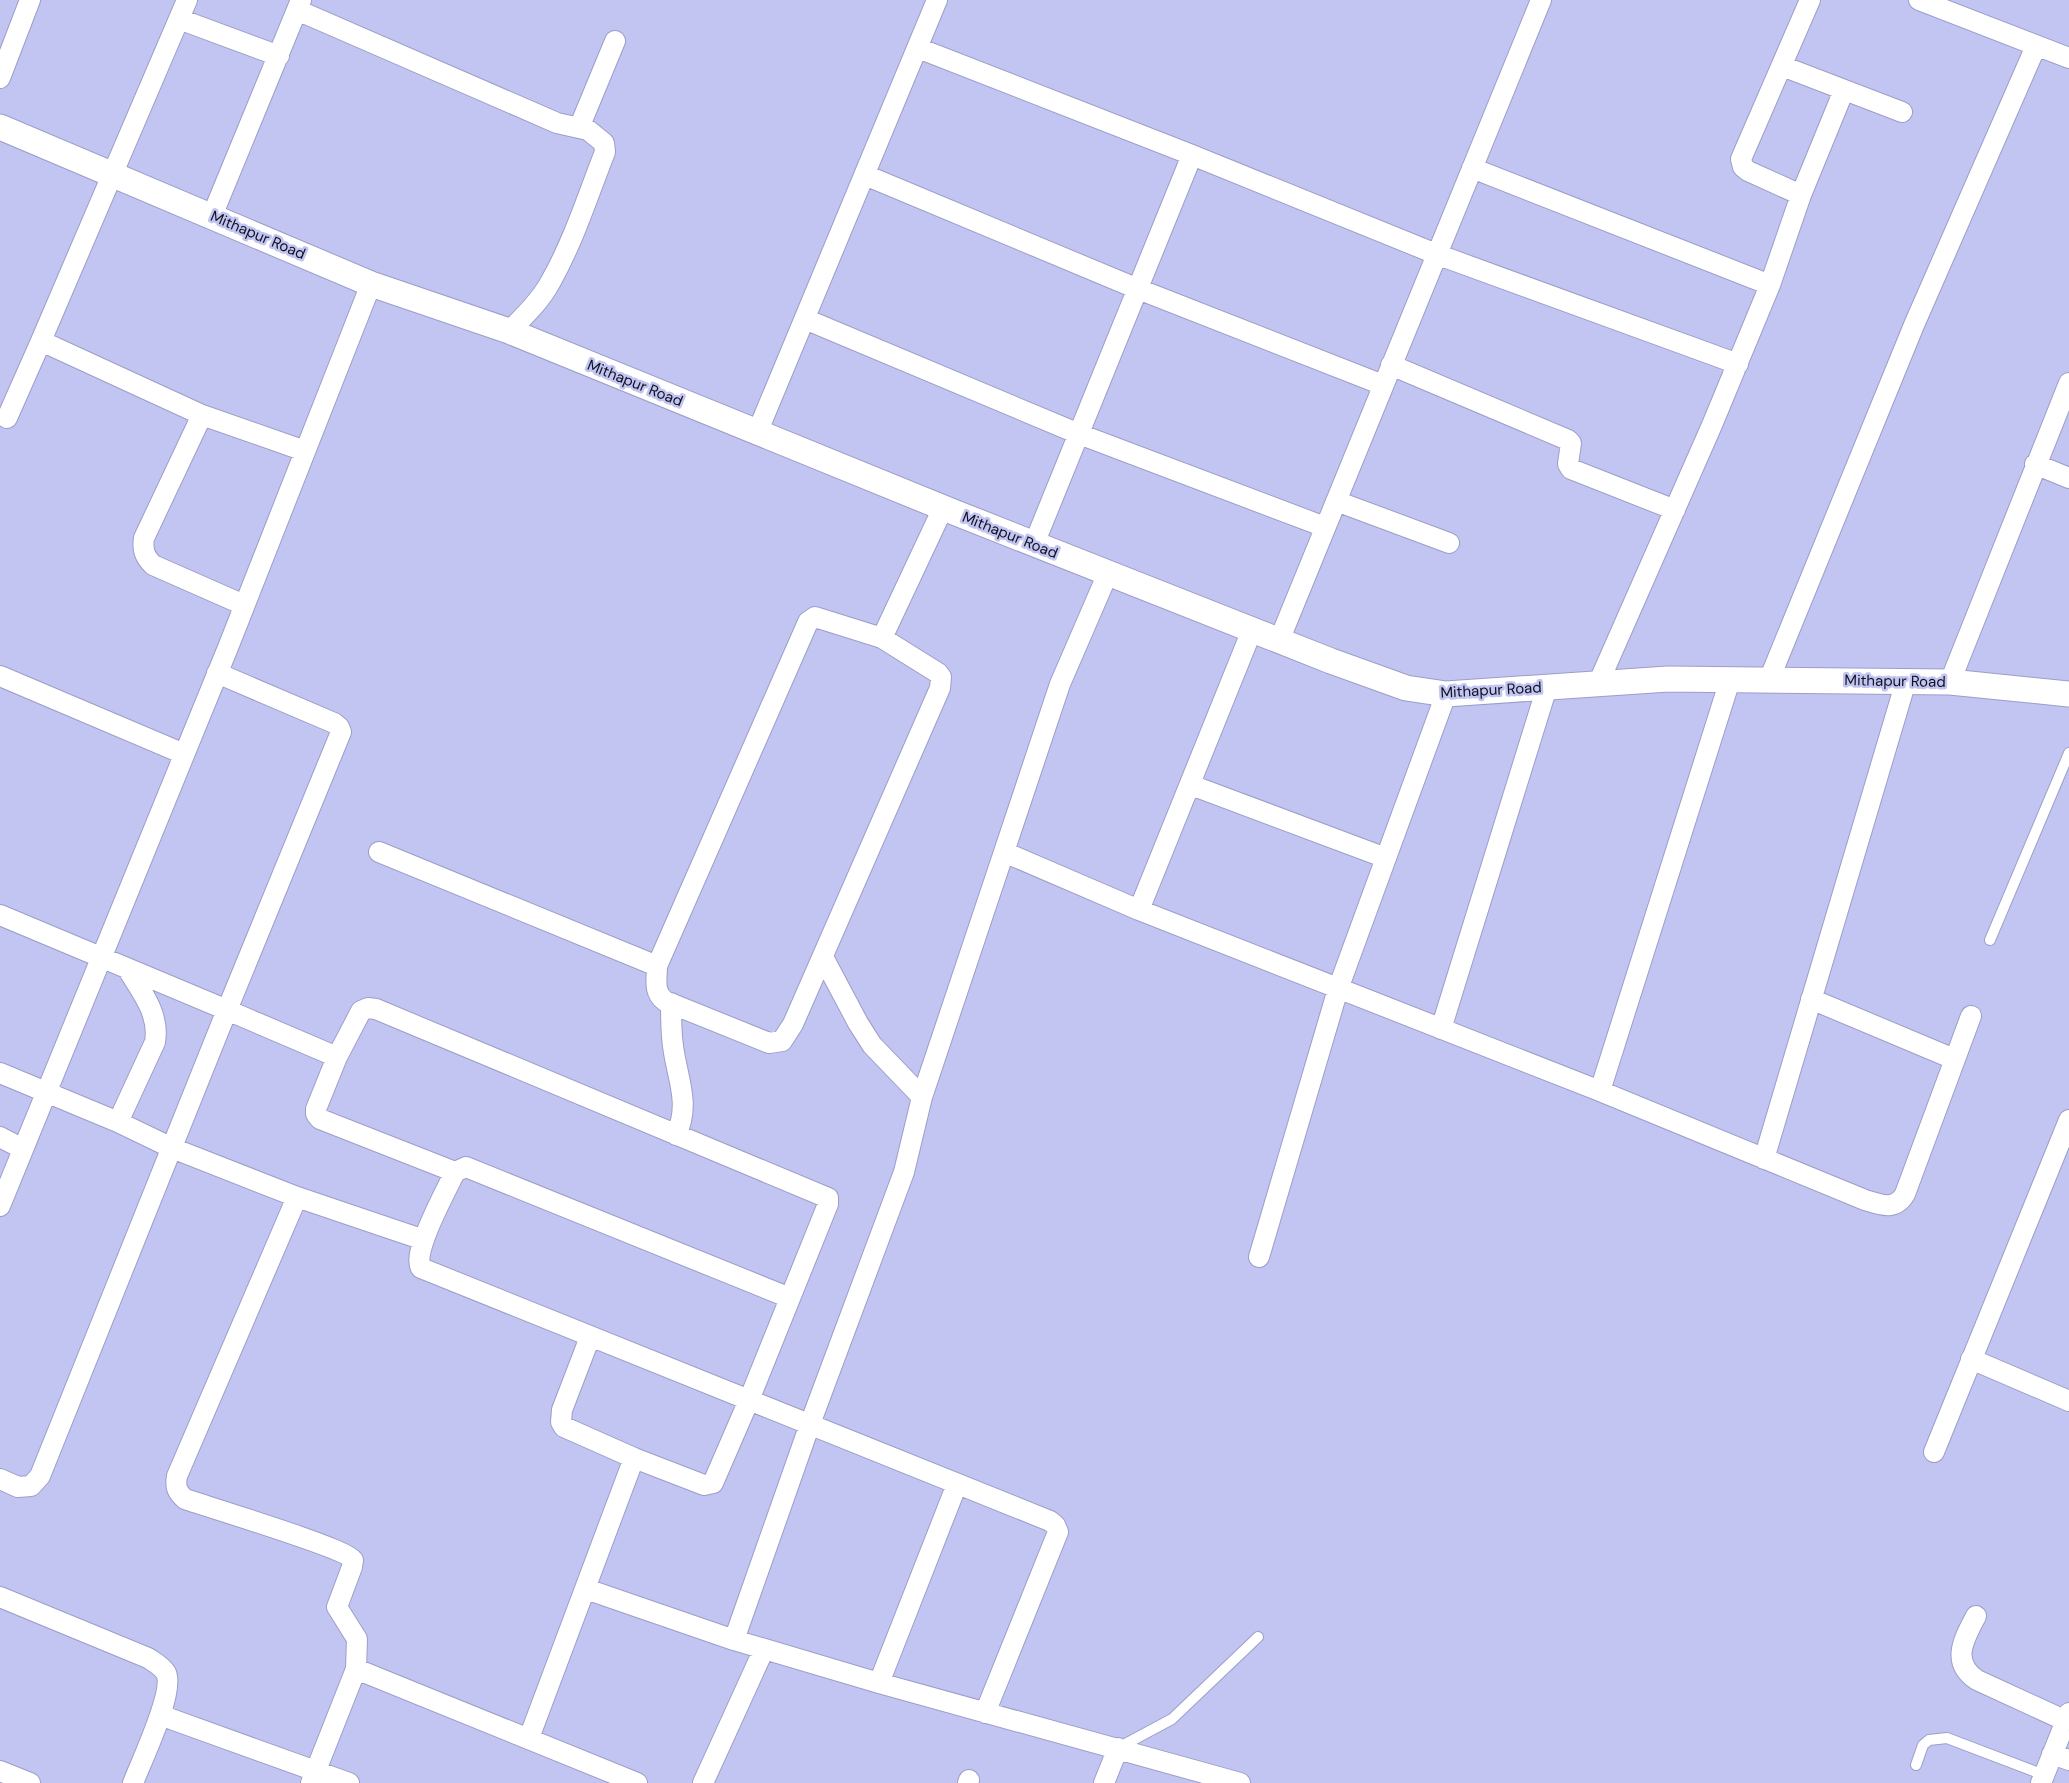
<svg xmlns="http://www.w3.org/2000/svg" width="2069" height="1783" viewBox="0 0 2069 1783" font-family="'DM Sans',sans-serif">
<rect width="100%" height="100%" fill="#c2c5f1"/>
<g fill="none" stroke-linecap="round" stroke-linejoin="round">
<g stroke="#9c9ec9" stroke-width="12">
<path id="service" d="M1990,940l79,-187
M1118,1748l54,-29 86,-82
M1916,1765l7,-20 6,-5 18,-2 97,37"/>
</g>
<g stroke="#9c9ec9" stroke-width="22">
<path id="minor" d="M1919,0l150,58
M297,10l260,113 31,7 16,13 1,9c-17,43 -31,88 -54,129 -10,19 -26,35 -42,50
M179,19l100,37
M918,48l274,107 244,99 302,110
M1782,66l120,46
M0,78l30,-78
M579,128l36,-87
M1472,168l298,117
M865,175l273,114 245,96
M1801,195l-53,-24 -5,-4 -2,-8 69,-159
M212,216l89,-216
M805,319l274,115 246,93
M41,341l161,74 103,36
M1391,365l177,75 3,3 -3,21 3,5 104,41
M202,415l-58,123c-2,12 1,19 9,27l91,40
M7,418l34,-77 146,-341
M757,433l180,-433
M2035,464l34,14
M1336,501l113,42
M1034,544l158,-389
M815,617l67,21 56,35 3,4 -1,11 -147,336 -11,17 -13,2 -104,-42c-12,-9 -8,-22 -8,-35l151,-344z
M882,638l61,-130
M1279,641l262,-641
M0,676l184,78
M1730,680l-130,411 265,109c16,5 30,11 40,-6l66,-178
M1769,680l145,-355 122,-279
M1950,682l119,-299
M1598,684l114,-259 58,-140 31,-90 43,-105
M1191,785l195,73
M379,852l278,114
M1004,852l56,-168 48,-111
M1139,910l113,-280
M0,915l227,95 114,-278 -2,-5 -5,-4 -117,-50
M1811,999l143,60
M671,1003c0,15 0,29 2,43 4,32 18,58 3,89
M1441,1029l106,-342
M0,1073l118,49 54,26 125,49 127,43
M922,1097l82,-245 135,58 461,181
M118,1122l37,-80c5,-28 -14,-51 -28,-74
M0,1137l23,12
M1764,1159l142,-478
M455,1172l-135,-53 -4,-5v-5l21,-52 24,-46 7,-3 8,1 452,189v6l-79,196 -328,-132c-10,-14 26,-79 34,-96l11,-5 324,131
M297,1197l-120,279c-2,11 0,16 8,23 23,8 160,49 168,61l-1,7 -15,40 20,32 -1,30 -45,114
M0,1206l229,-561 142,-361
M1259,1257l79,-268 108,-295
M590,1337l-28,73 -1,12 3,5 70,31 70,27 9,-2 36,-83 301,121 5,4 3,7 -73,181
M1971,1359l98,42
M1934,1452l135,-332
M0,1479l18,8 13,-1 9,-10 187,-466 110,47
M586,1589l148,51 145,43 361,100
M0,1597l148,61c6,4 14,8 18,15 9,19 -25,89 -33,110
M1976,1616c-12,23 -26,46 1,64l89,41
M734,1640l76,-216 94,-252 18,-75 -50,-52 -14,-22 -35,-66
M356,1669l281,114
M879,1683l78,-199
M160,1715l189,68
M529,1738l105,-280
M2052,1754l17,6
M0,1771l30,12
M703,1783l61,-134
M968,1783l1,-3
M1104,1783l14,-35
M2041,1783l28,-70"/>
</g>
<g stroke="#9c9ec9" stroke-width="27">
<path id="tertiary" d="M0,127l371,157 138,47 447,182 375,148 75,27 40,6 222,-15 282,3 119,12"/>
</g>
<use href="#service" stroke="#fff" stroke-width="10"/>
<use href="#minor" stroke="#fff" stroke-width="20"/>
<use href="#tertiary" stroke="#fff" stroke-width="25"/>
</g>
<g text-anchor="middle" stroke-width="5" stroke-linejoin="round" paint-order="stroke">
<g font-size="15" fill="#101120" stroke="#c2c5f1">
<text transform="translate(258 235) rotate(23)" y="5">Mithapur Road</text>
<text transform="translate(635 383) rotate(22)" y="5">Mithapur Road</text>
<text transform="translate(1010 535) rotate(22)" y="5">Mithapur Road</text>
<text transform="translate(1895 681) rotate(1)" y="5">Mithapur Road</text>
<text transform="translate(1491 690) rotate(-3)" y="5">Mithapur Road</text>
</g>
</g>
</svg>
